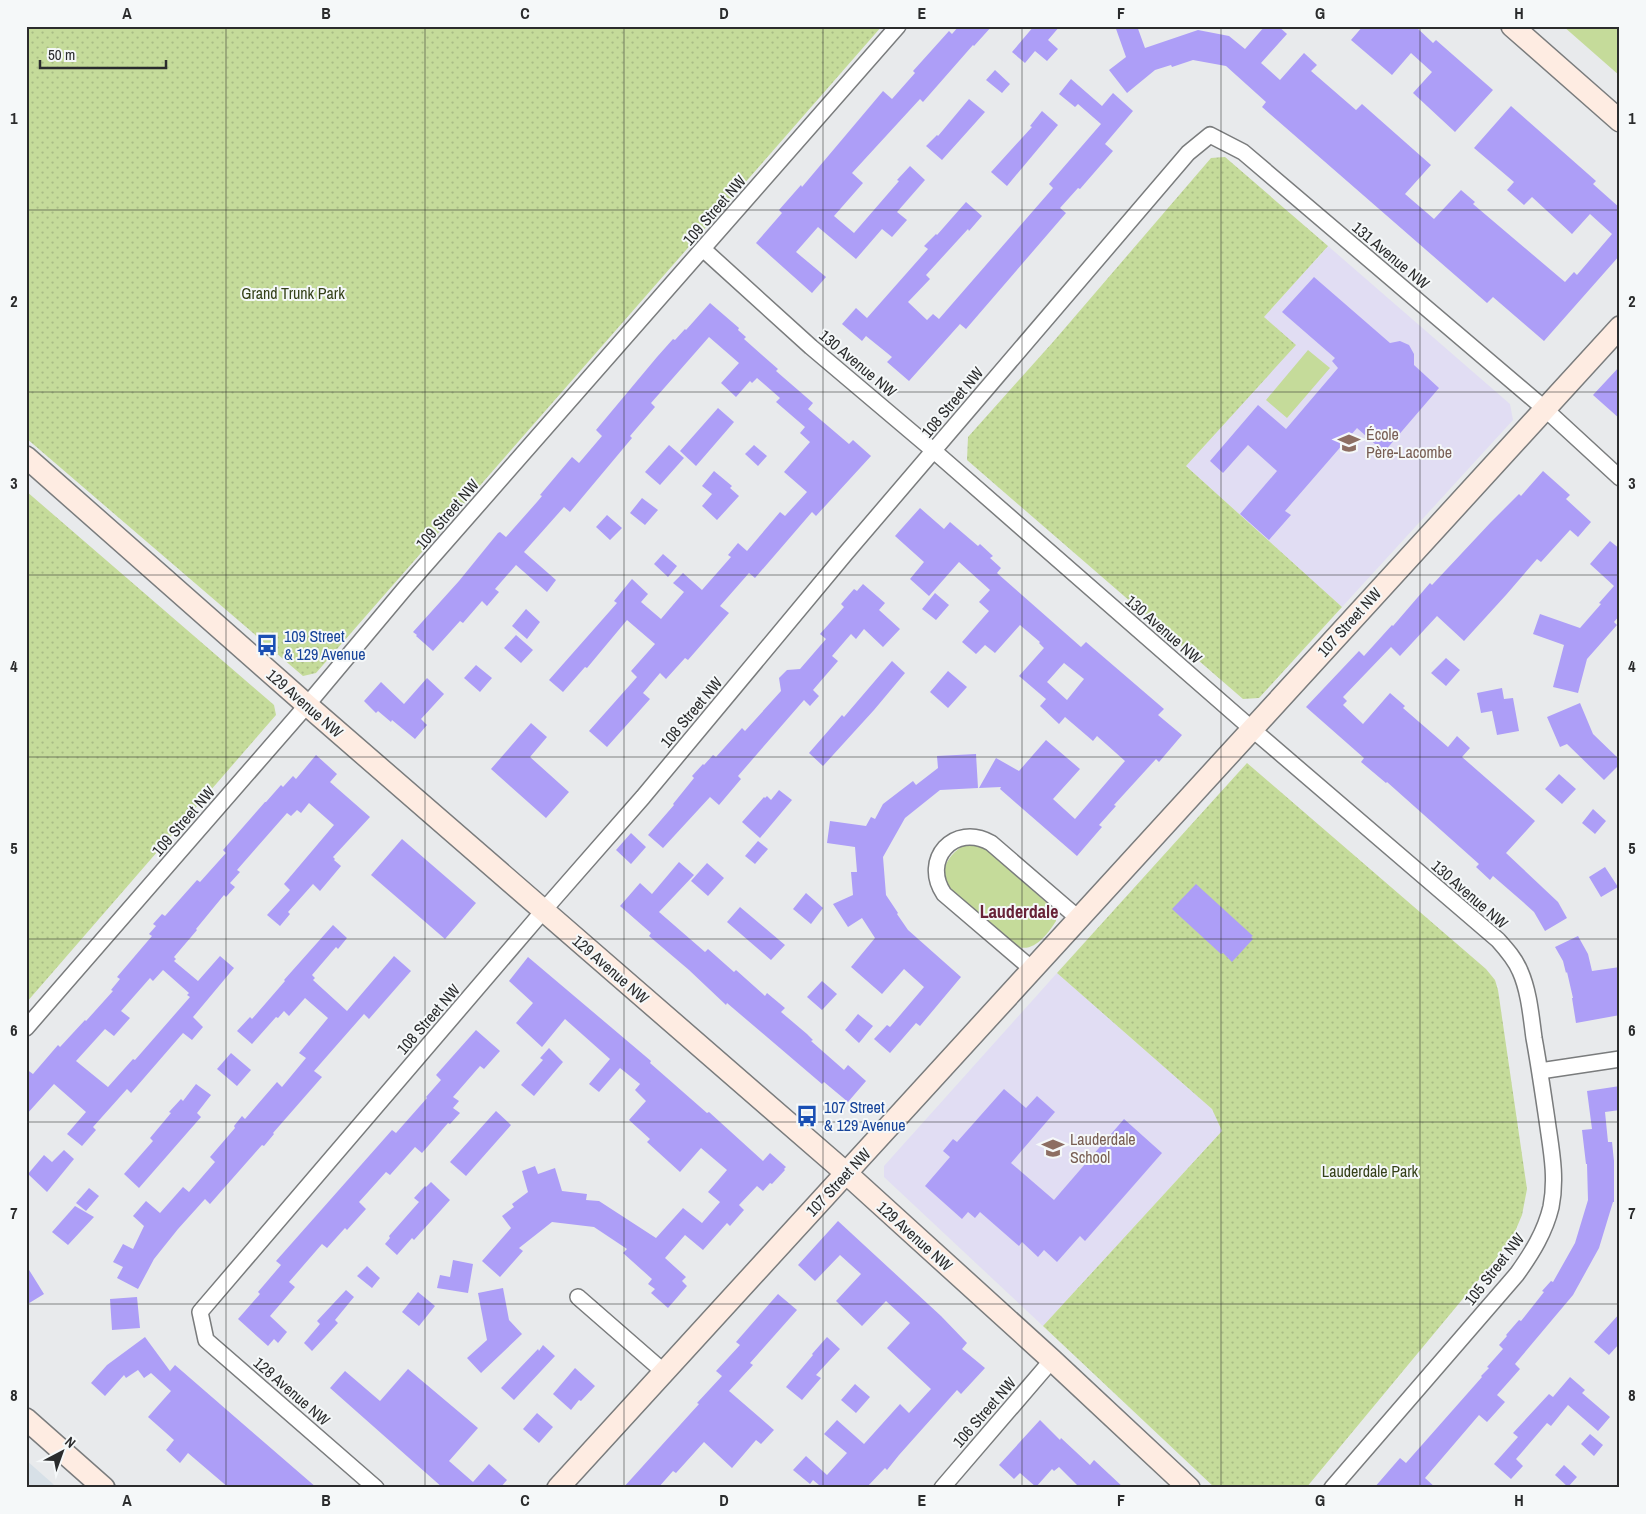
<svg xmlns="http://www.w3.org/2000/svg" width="1646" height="1514" viewBox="0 0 1646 1514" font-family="'Archivo Narrow',sans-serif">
<defs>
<pattern id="park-dots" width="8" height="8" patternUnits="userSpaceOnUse" patternTransform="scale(1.25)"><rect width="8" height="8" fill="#c5db9a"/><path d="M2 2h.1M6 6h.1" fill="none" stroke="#a9bc85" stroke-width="1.8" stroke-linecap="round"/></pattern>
</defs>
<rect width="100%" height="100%" fill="#e8eaec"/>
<path fill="#d7e0e7" d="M26,1460l26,23 5,5h-31z"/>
<path fill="#e1ddf3" d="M1328,246l182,158 3,16 -171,187 -156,-141 109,-121 -31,-28z
M1057,973l155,136 10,22 -179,195 -159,-149v-11z"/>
<path fill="#c5db9a" d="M1563,26h57v50z
M1308,350l22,18 -43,50 -21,-18z
M969,843l12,2 74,65 1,11c-8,13 -23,33 -40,25l-69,-59c-10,-18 5,-37 22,-44z"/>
<path fill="url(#park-dots)" d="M26,26h856l-566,647 -13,3 -277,-238z
M1225,157l103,89 -64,71 32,28 -110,121 156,141 -83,91 -16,1 -276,-239 1,-23 85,-95 158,-184z
M26,491l248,214 2,10 -250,288z
M1247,763l239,206 9,11 3,10 29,199 -5,26 -8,19 -19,26 -189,228h-91l-172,-162 179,-195 -10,-22 -155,-136z"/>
<path fill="#ad9ef7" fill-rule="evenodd" d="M959,26h33l-18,20 -1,-1 -50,57 -3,-3 -68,74 11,10 -29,33 20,17 45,-52 -2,-1 13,-14 15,14 -28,32 10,8 -15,17 -10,-8 -26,30 -38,-32 -22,25 30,25 -14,16 -56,-50 26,-30 -3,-3 22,-25 1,2 81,-96 9,8 23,-26 -2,-2 36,-40 3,3z
M1034,26h26l-12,14 10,9 -11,12 -12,-10 -10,12 -13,-11z
M1115,26h22l8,22 53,-18 31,6 16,13 20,-23h13l9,8 -26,29 19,17 24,-27 13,12 -6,6 45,39 6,-6 69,61 -26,29 29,25 27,-29 14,12 -2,2 92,78 9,-10 3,3 35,-41 -22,-20 -18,20 -40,-37 -8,8 -17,-15 7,-8 -40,-34 37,-42 85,75 -3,3 27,24v47l-76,86 -51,-44 -6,6 -225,-196 4,-5 -40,-36 -33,-6 -21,7 -1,-2 -16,5 -28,23 -18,-23 17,-13z
M1363,26h52l18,17 3,-3 57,50 -38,42 -42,-39 19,-21 -21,-19 -19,22 -41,-35z
M995,70l15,14 -8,9 -16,-13z
M1071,79l31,27 11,-13 20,18 -28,33 8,7 -33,38 -2,-1 -18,20 6,5 -100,116 -6,-5 -51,57 -22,-19 5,-5 -26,-21 -4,5 -20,-17 14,-16 11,10 61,-69 -4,-3 12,-12 1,1 29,-33 16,14 -13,15 -1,-2 -42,46 4,4 -22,23 19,18 6,-6 6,5 114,-131 -4,-4 52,-60 -23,-20 -3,3 -16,-13z
M969,99l16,13 -43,48 -16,-14 11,-11 1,1z
M1042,111l16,14 -51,61 -16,-14 41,-45 -2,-1z
M1314,277l76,66 10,-2 9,4 5,9v11l25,23 -55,64 -27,-24 -72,83 6,4 -22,25 -29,-26 37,-43 -29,-26 -25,28 -13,-12 48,-56 28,24 52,-61 -6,-7 3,-3 -53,-46z
M710,303l29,25 -1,2 8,7 -2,2 34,30 -2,2 37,32 -5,6 41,35 4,-4 18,16 -55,60 -4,-4 -57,66 -6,-5 -29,33 9,7 -41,47 -3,-2 -19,21 -6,-6 -17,20 7,6 -43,48 -18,-16 48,-54 -6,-6 24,-27 -28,-24 -40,48 -2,-1 -22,25 -14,-12 68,-77 -3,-2 18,-22 16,15 -7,8 20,17 23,-27 -11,-9 10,-10 19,17 29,-33 -3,-2 10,-12 9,8 33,-39 5,4 22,-24 -23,-20 26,-30 -10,-9 5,-6 -29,-25 4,-4 -23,-20 -5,5 -2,-2 -14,16 -15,-14 18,-20 -30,-26 -58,66 4,4 -25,29 2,2 -62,74 -6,-5 -40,45 32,28 -9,12 -31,-27 -21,24 4,3 -12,14 -5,-5 -19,22 -3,-2 -27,30 -17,-15 1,-1 -4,-3 46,-51 39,-48 2,-1 6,5 31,-35 5,-6 -2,-1 32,-38 7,6 23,-27 -6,-6 61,-73 16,-18 2,1 10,-11 1,1z
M1620,366v53l-27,-24z
M718,408l16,14 -38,44 -16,-15z
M669,445l15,13 -24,27 -15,-13z
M754,445l13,11 -9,10 -13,-12z
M714,471l18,15 -2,2 9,8 -22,24 -15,-14 10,-12 -10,-8z
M1543,471l27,24 -4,4 25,23 -13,15 -8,-7 -29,32 -4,-3 -31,36 -42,46 -27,-25 -37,40 -9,-9 -48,50 4,4 -4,4 20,19 27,-31 15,13 -2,2 45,39 9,-11 13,12 -8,9 73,64 -29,32 52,49 9,16 -22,13 -11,-19 -11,-10 -30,-26 -3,4 -14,-13 3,-3 -92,-82 -1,1 -25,-21 3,-4 -58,-51 53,-56 5,5 28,-31 1,1 37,-43 2,2 59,-63 28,-28 2,2z
M642,498l16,12 -13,15 -15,-12z
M920,508l24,21 6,-7 28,24 2,-2 13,12 -3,2 11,10 -4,5 84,74 5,-5 78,67 -6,6 24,20 -23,27 -3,-3 -42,46 2,1 -17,19 3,2 -25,29 -77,-67 1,-2 -22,1 17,-30 23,13 27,-31 34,29 -27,30 22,20 50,-58 -28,-25 -4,5 -28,-24 -6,7 -19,-18 6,-7 -27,-23 25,-28 -5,-5 1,-1 -20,-17 -25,28 -10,-8 -9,9 -14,-12 27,-31 -10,-9 11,-12 -31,-28 -30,34 -19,-17 14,-17 -29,-26zM1064,663l20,16 -17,21 -20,-18z
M607,515l15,13 -12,12 -14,-13z
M1610,541l10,8v66l-6,7 3,3 -30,34 -9,34 -25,-6 11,-42 -31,-11 7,-20 40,14 21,-24 -2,-1 15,-17 -24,-22z
M663,554l14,12 -9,11 -14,-13z
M863,584l22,19 -6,7 21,19 -17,18 -19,-18 -8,10 -5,-5 -19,22 6,5 -25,29 6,6 -9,10 -6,-6 -66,76 3,3 -22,26 -9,-8 -47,51 -15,-13 26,-30 -1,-1 21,-26 -2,-2 11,-12 1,1 9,-10 3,2 26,-29 3,3 36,-40 -2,-13 8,-8 13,-1 26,-30 -6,-5 24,-27 -3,-3 13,-15 3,2z
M935,593l14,12 -13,15 -14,-11z
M526,609l14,13 -13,17 -15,-13z
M516,635l17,15 -12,13 -17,-15z
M1446,658l14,12 -14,16 -15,-13z
M892,661l13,12 -31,37 -51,56 -14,-13 33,-38 2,2z
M476,665l16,13 -12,14 -16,-14z
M948,671l19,16 -19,21 -18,-16z
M427,678l17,16 -23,25 6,6 -12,14 -23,-19 -1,2 -13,-11 -2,2 -12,-12 17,-19 23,22z
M1502,688l2,11 9,-1 6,33 -22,4 -5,-24 -11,2 -4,-20z
M1580,703l13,31 27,26v4l-16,16 -37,-36 -7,3 -13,-30z
M531,723l16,14 -17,20 39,35 -23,26 -55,-49z
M976,754l2,34 -38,2 -35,28 -22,39 3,38 12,18 -1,1 11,16 53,47 -41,49 -4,-3 -26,30 -16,-14 13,-14 3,2 34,-40 -20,-18 -22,25 -31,-27 24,-29 -13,-20 -14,9 -15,-23 20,-9 -2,-23h6l-2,-25 -28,-4 3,-22 36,5 5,-9 4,2 8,-15 30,-23 3,4 22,-17 -1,-12z
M316,755l21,19 -7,8 40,35 -37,40 2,2 -1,1 7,6 -21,25 -7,-7 -25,28 2,2 -10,12 -13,-11 23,-25 -6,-6 50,-59 -25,-22 -8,10 -4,-3 -6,6 -4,-3 -50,57 3,2 -10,11 5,4 -9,10 -2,-2 -28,34 1,1 -23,27 2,2 -2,2 24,20 22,-25 14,12 -41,49 10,10 -11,13 -9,-7 -52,60 -4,-4 -34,38 3,3 -14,16 -15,-12 19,-22 -32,-28 -28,31v-46l7,5 25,-29 2,2 25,-27 1,1 27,-30 -2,-1 9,-11 -3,-2 35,-41 -3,-2 7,-8 -3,-2 9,-10 3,2 32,-36 3,2 26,-29 -3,-3 42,-48h1l15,-17 2,2 10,-11 3,3zM163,970l26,23 -2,2 3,2 -55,63 -2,-1 -25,28 -32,-26 29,-32 9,7 16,-18 -9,-7 29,-33 3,3z
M1559,774l17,15 -14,15 -17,-15z
M779,790l13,10 -32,38 -18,-16 22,-25 1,1 2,-2 4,4z
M1593,809l13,12 -11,13 -13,-11z
M631,833l15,14 -15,17 -15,-14z
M402,839l74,64 -31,36 -74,-64z
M758,841l10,8 -13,15 -10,-8z
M679,862l15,13 -35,37 46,40 3,-3 26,23 2,-2 29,26 2,-3 18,15 -4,4 26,22 6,6 -2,1 33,29 4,-5 18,16 -18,21 -24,-20 -2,2 -95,-81 -1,2 -37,-35 -40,-34 2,-3 -31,-27 20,-23 12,11z
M707,863l17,15 -16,18 -17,-15z
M1605,867l13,20 -17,10 -12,-20z
M1196,884l57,52 -2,1 2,2 -21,23 -9,-9 -2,1 -49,-45z
M806,893l17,15 -12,16 -18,-15z
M740,907l45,38 -14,15 -44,-38z
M333,925l14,13 -9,11 -2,-2 -24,28 3,3 -2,2 34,31 47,-55 17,15 -42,48 -5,-5 -50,57 8,6 -49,56 1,1 -10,12 -2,-1 -52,59 -5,-5 -27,30 -24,30 -16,30 -21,-11 6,-11 -10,-5 10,-18 10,5 11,-23 -11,-10 13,-15 14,12 23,-26 6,5 26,-30 -5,-5 25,-29 -1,-2 8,-10 3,3 32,-37 5,5 24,-29 -7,-5 29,-35 -23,-20 -16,18 -5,-5 -6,7 -2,-1 -24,27 -15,-13 13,-14 2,2 33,-38 -1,-1z
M1578,936l10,18 4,17 28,-4v48l-44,8 -4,-25h1l-6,-26 -1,1 -3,-12 -8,-14z
M528,957l123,104 -1,2 57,50 2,-1 54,49 7,-8 16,14 -2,2 1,1 -13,14 -2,-1 -7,8 -6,-5 -18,19 5,5 -14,16 -3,-3 -24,27 -18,-15 -20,23 21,19 -4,4 5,5 -19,22 -17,-15 4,-4 -7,-5 4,-5 -29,-26 4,-4 -33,-22 -42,-5 -33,26 4,3 -23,26 -18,-16 29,-33 -9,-12 12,-9 -2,-3 16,-12 -6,-21 13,-5 3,8 17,-6 7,23 25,3 -1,6 13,1 57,37 27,-30 19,15 18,-21 -12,-10 19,-22 -26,-22 -21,24 -33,-30 3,-3 -21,-19 17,-19 -11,-11 5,-6 -20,-16 -21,24 -10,-8 21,-25 -45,-40 -23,28 -26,-24 17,-20 -24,-22z
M822,981l15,13 -15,16 -15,-13z
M858,1014l15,12 -14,17 -14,-13z
M476,1030l24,21 -16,18 -4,-3 -27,31 6,4 -6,7 7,5 -10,11 -2,-1 -26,30 -7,-6 -25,28 -4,-3 -27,30 7,7 -19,21 -2,-2 -18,20 -5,-4 -33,38 6,5 -25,29 17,16 -9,11 -4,-4 -6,7 -30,-27 22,-25 -2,-2 23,-27 -5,-4 116,-131 4,3 31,-35 -1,-1 15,-17 -5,-5z
M549,1048l14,14 -29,34 -13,-11 22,-25 -3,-2z
M231,1053l20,17 -14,16 -20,-17z
M196,1084l15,11 -14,18 4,4 -62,71 -15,-14 29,-33 -3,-3 21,-25 -2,-1 12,-13 2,2z
M1620,1086v24l-15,2 3,30h4l2,19v41h-1l-14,46 -26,47 -58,69 5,5 -23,26 8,7 -18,20 -8,-7 -54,63 11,10h-62l26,-30 6,5 76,-86 -1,-1 8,-8 -2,-1 16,-18 -4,-4 8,-9 -1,-1 13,-15 2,1 23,-29 -2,-1 9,-10 2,1 22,-39 13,-43 -1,-36h-1l-4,-34 10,-1 -5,-38z
M1004,1089l22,19 11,-12 18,16 -44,51 43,37 70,-81 38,34 -77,88 -5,-5 -23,26 -13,-12 -6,7 -16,-15 -3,4 -39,-34 -5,6 -7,-6 -6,7 -37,-33 25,-29 -7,-6 10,-12 4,3z
M496,1111l15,14 -45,51 -16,-14z
M64,1150l10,9 -27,33 -19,-18 16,-19 8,7z
M431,1182l19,18 -36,40 -2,-2 -15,17 -12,-11 5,-6 -1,-2 30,-34 -5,-4 11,-12 1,1z
M89,1188l10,8 -13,15 -10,-8z
M75,1206l19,11 -26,28 -16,-13z
M838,1221l103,95 26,27 -5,6 23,19 -24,26 -4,-4 -58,65 -12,15 -2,-2 -19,20h-50l3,-3 -6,-5 -3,4 -17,-14 13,-14 21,19 20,-22 -23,-19 13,-14 27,24 36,-40 9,9 22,-24 -44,-41 23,-25 -24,-22 -24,25 -26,-25 25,-27 -21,-19 -25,26 -17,-16z
M453,1260l20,4 -5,29 -31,-5 3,-13 10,2z
M26,1265l18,29 -18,11z
M367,1266l13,12 -8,10 -15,-12z
M503,1288l6,32 13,14 -41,39 -14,-15 20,-18 -9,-47z
M346,1290l8,7 -19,23 3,3 -26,28 -8,-8 16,-19 -3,-3z
M418,1292l17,14 -16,20 -17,-14z
M778,1294l19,16 -47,53 3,2 -24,26 45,39 -13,14 -5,-4 -24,28 -28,-26 -28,31 -3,-2 -15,17h-35l76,-84 -2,-1 25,-27 -6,-5 24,-26 -4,-3z
M137,1297l3,31 -28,2 -2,-31z
M1620,1313v30l-11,12 -15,-13z
M145,1337l25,34 5,-6 142,123h-88l-41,-35 -8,10 -14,-13 8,-10 -26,-23 23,-26 -20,-18 -7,5 -6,-8 -12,8 -2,-3 -19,21 -14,-13 16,-18z
M827,1337l13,12 -24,26 5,3 -19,22 -16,-13 27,-32 -1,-1z
M543,1345l12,11 -41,44 -13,-12 37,-39 1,2z
M575,1368l20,18 -14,15 -2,-1 -8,10 -18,-16z
M408,1369l70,59 -29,33 24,21 16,-18 18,16 -7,8h-57l-113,-100 15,-17 35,30z
M1570,1377l15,13 -3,3 28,24 -12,14 -30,-26 -17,21 -4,-3 -31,36 7,7 -12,13 -17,-15 24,-27 -5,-4 36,-39 4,3z
M855,1384l15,13 -14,16 -15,-13z
M537,1413l16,14 -14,16 -16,-14z
M1040,1420l20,20 1,-2 29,27 4,-5 30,28h-44l-21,-21 -5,4 -2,-2 -16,18 -16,-14 -6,6 -15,-14z
M1590,1434l13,11 -9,11 -13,-12z
M1564,1465l13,12 -9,10 -13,-12z"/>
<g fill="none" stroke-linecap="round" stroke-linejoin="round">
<g stroke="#7a7c7d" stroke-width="18">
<path id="street" d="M703,249l108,98 123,104 318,278 246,211c9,10 17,19 22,31 9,20 11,45 14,67 5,27 9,55 13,82 4,29 10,57 4,87 -6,25 -19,46 -34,67l-185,214
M1032,969l-88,-75c-23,-34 10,-72 47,-51l87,75
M26,1028l281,-323 99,-118 492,-561
M1540,1071l80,-12
M578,1297l86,75
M376,1488l-170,-148 -6,-28 344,-402 99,-113 203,-244 342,-400 22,-18 33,17 302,257 75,69
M942,1488l110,-128"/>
</g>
<g stroke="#7a7c7d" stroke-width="24">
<path id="secondary" d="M1512,26l108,95
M26,457l281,248 539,468 206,187 137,128
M26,1419l78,69
M558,1488l1062,-1161"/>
</g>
<use href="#street" stroke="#fff" stroke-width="15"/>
<use href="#secondary" stroke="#feece2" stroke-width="21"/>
</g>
<path fill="none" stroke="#2b2c2d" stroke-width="1" stroke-opacity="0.55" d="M226,26v1462M425,26v1462M624,26v1462M823,26v1462M1022,26v1462M1221,26v1462M1420,26v1462M26,210h1594M26,392h1594M26,575h1594M26,757h1594M26,939h1594M26,1122h1594M26,1304h1594"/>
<defs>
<g id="school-bare" transform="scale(1.725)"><path d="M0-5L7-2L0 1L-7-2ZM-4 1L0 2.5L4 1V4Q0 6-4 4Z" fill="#8d6e63" stroke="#f5f8f9" stroke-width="2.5" paint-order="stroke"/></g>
<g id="bus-bare" transform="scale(1.725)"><path d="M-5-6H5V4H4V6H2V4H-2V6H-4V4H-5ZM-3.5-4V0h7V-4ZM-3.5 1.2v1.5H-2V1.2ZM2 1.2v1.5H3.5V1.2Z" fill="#1a4fb4" stroke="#f5f8f9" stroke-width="2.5" paint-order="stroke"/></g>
</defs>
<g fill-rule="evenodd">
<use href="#school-bare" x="1349" y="443"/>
<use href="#bus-bare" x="267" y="645"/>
<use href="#bus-bare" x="807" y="1116"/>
<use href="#school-bare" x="1053" y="1148"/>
</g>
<g text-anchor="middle" stroke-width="4" stroke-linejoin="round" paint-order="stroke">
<g font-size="16" fill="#2b2c2d" stroke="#f5f8f9">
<text transform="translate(714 210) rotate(-49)" y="6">109 Street NW</text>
<text transform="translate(1391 255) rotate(40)" y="6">131 Avenue NW</text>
<text transform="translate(858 363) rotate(40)" y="6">130 Avenue NW</text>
<text transform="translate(952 402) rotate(-50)" y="6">108 Street NW</text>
<text transform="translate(447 514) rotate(-49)" y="6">109 Street NW</text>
<text transform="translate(1349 622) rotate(-48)" y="6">107 Street NW</text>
<text transform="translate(1164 629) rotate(41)" y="6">130 Avenue NW</text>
<text transform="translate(305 703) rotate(41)" y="6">129 Avenue NW</text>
<text transform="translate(691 712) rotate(-50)" y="6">108 Street NW</text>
<text transform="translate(183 821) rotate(-49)" y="6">109 Street NW</text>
<text transform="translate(1470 894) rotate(41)" y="6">130 Avenue NW</text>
<text transform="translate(611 969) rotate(41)" y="6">129 Avenue NW</text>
<text transform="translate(428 1019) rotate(-49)" y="6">108 Street NW</text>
<text transform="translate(838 1182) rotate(-47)" y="6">107 Street NW</text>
<text transform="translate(915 1236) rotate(42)" y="6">129 Avenue NW</text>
<text transform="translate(1494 1269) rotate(-52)" y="6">105 Street NW</text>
<text transform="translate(292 1391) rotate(41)" y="6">128 Avenue NW</text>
<text transform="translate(984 1412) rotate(-49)" y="6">106 Street NW</text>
</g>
<g font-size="16" fill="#354119" stroke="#f5f8f9">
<text x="293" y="299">Grand Trunk Park</text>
<text x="1370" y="1177">Lauderdale Park</text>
</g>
<g font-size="16" fill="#785e54" stroke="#f5f8f9" text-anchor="start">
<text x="1366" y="440">École<tspan x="1366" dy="18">Père-Lacombe</tspan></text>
<text x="1070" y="1145">Lauderdale<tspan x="1070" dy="18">School</tspan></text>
</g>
<g font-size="16" fill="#164399" stroke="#f5f8f9" text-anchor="start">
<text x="284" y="642">109 Street<tspan x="284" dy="18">&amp; 129 Avenue</tspan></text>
<text x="824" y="1113">107 Street<tspan x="824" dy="18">&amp; 129 Avenue</tspan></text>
</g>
<g font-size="18" font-weight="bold" fill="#672237" stroke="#f5f8f9">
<text x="1019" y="918">Lauderdale</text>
</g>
</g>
<rect width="1646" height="1514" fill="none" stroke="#f5f8f9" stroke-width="55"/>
<g transform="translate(62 1452) rotate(41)" stroke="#f5f8f9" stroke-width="4" paint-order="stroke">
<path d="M0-4L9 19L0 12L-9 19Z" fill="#2b2c2d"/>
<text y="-8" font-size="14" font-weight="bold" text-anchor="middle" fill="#2b2c2d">N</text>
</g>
<path d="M40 60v8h126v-8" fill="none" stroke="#2b2c2d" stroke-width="2.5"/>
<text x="48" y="60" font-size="15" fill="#2b2c2d" stroke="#f5f8f9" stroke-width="4" paint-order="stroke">50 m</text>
<rect x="28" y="28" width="1590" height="1458" fill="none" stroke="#2b2c2d" stroke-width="2"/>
<g font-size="16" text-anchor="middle" font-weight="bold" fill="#2b2c2d">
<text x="127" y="19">A</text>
<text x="326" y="19">B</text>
<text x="525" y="19">C</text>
<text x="724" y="19">D</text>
<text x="922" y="19">E</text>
<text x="1121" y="19">F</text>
<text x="1320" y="19">G</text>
<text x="1519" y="19">H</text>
<text x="14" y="124">1</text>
<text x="1632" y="124">1</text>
<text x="14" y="307">2</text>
<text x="1632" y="307">2</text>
<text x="14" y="489">3</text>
<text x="1632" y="489">3</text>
<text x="14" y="672">4</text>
<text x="1632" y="672">4</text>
<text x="14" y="854">5</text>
<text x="1632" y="854">5</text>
<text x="14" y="1036">6</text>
<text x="1632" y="1036">6</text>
<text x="14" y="1219">7</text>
<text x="1632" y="1219">7</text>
<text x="14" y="1401">8</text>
<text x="1632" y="1401">8</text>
<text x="127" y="1506">A</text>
<text x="326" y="1506">B</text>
<text x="525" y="1506">C</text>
<text x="724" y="1506">D</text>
<text x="922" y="1506">E</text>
<text x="1121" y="1506">F</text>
<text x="1320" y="1506">G</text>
<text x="1519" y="1506">H</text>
</g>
</svg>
